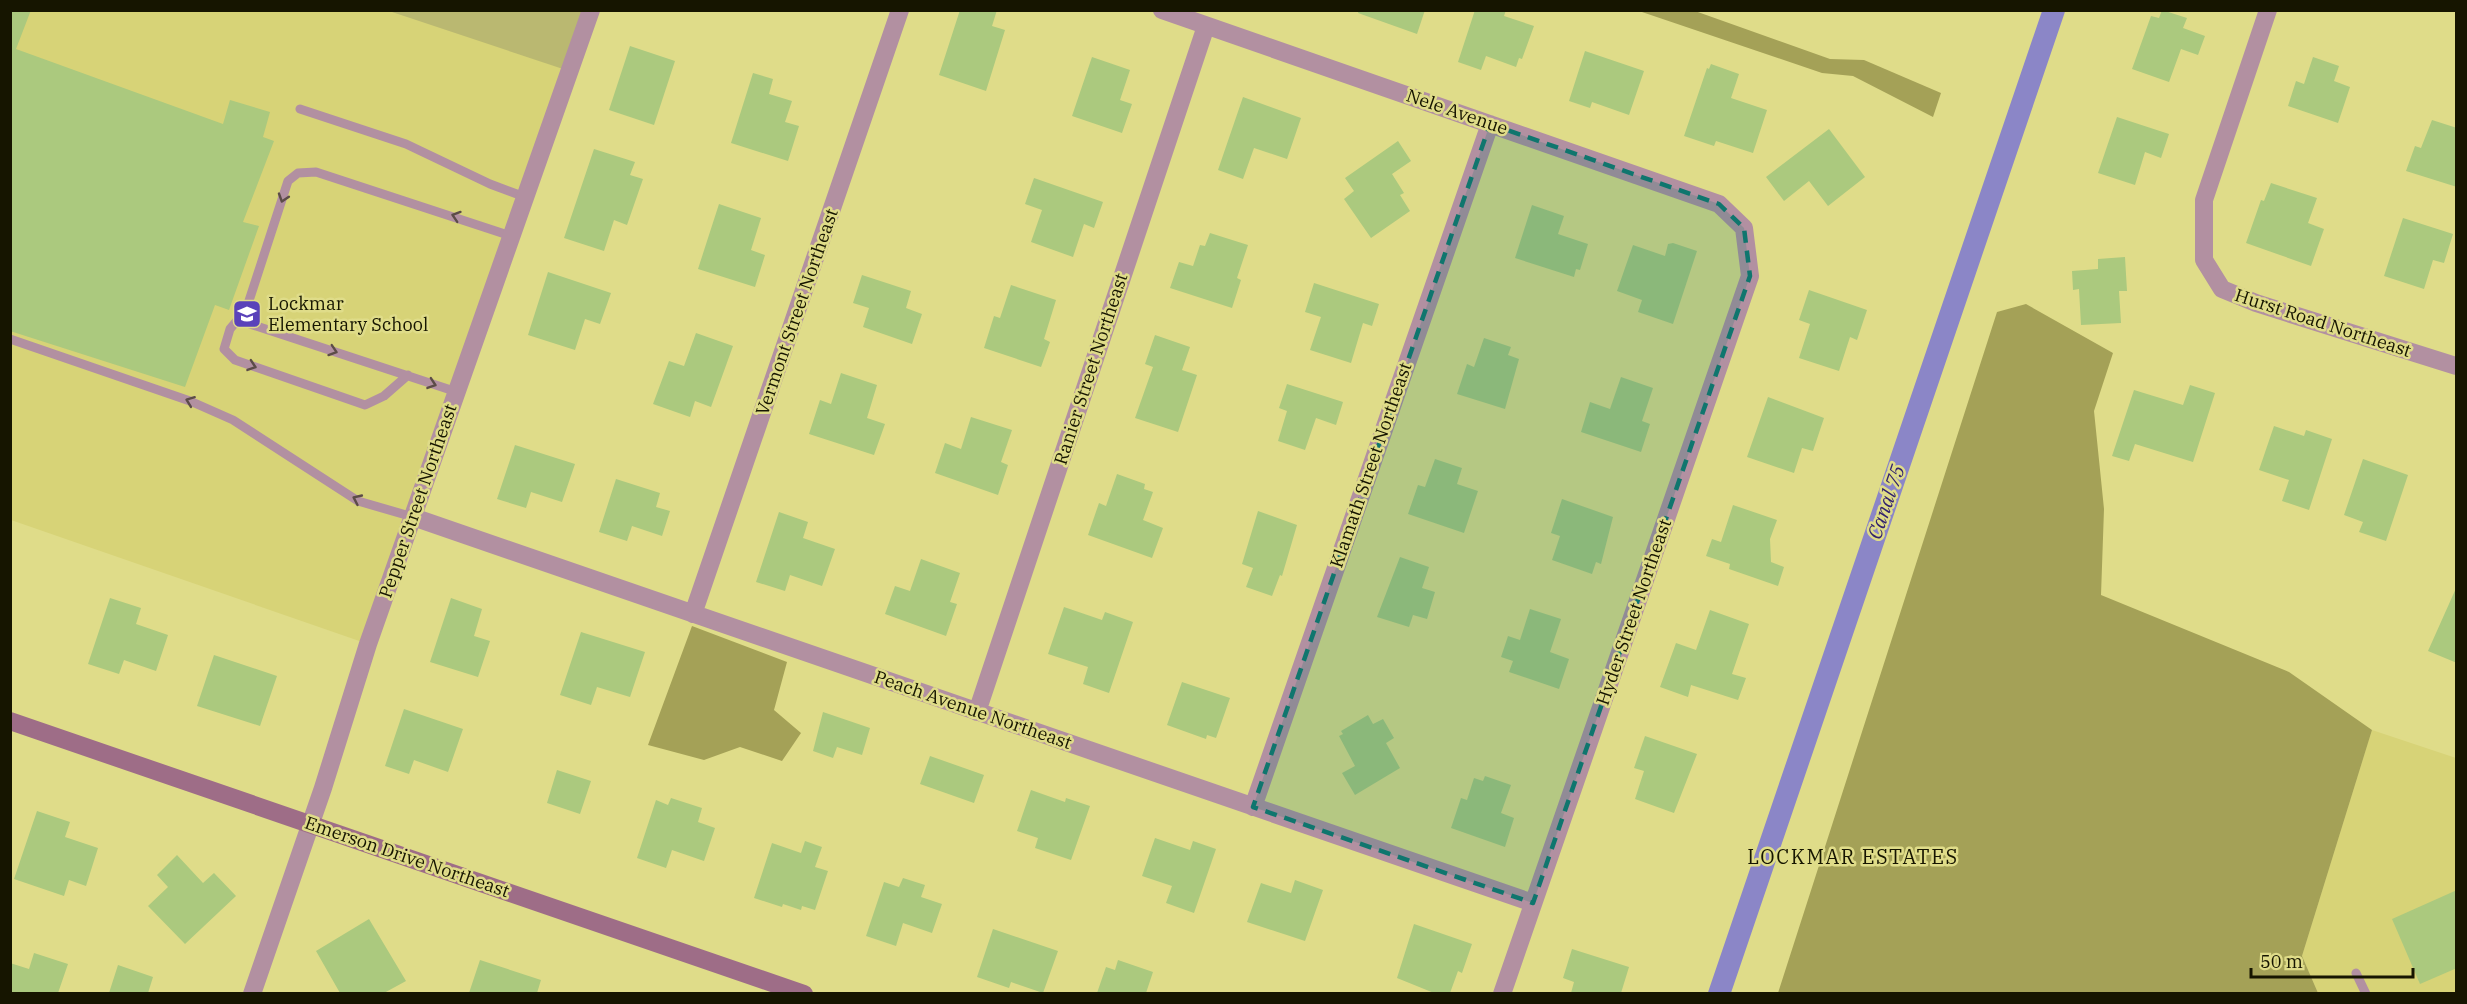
<svg xmlns="http://www.w3.org/2000/svg" width="2467" height="1004" viewBox="0 0 2467 1004" font-family="'IBM Plex Serif',serif">
<rect width="100%" height="100%" fill="#dfdc89"/>
<path fill="#d7d377" d="M11,11h581l-224,633 -357,-124z
M2372,730l84,28v235h-138l-16,-37z"/>
<path fill="#bab871" d="M389,11h203l-23,60z"/>
<path fill="#a4a157" d="M1639,11h56l135,48 34,1 77,33 -8,24 -80,-41 -31,-3z
M2026,304l87,49 -19,58 10,98 -3,86 188,77 83,58 -70,226 16,37h-540l219,-681z
M692,626l95,36 -13,48 27,23 -19,28 -42,-14 -36,13 -56,-15z"/>
<g fill="none" stroke-linecap="round" stroke-linejoin="round">
<path stroke="#8b86c7" stroke-width="22" d="M1719,994l335,-984"/>
</g>
<path fill="#abc97e" d="M10,10h21l-15,39 207,75 7,-24 40,12 -7,25 11,4 -31,81 16,4 -30,84 -14,-5 -30,82 -175,-56z
M960,10h37l-5,16 13,4 -19,61 -47,-16z
M1359,10h66l-8,24 -59,-21z
M1475,10h31l-2,6 30,10 -12,33 -3,-1 -3,9 -30,-11 -5,14 -23,-8z
M2162,10l25,8 -4,10 22,8 -7,19 -17,-6 -12,33 -37,-13 19,-53 8,2z
M630,46l45,15 -21,64 -45,-15z
M1585,51l59,20 -15,44 -37,-13 -2,6 -21,-7z
M1092,57l38,13 -10,30 12,4 -10,29 -50,-17z
M2313,57l26,9 -5,15 16,6 -12,36 -50,-17 8,-25 8,3z
M1711,64l28,10 -8,24 36,12 -14,43 -37,-12 -2,5 -30,-10 23,-68 2,1z
M753,73l20,6 -4,15 23,7 -7,21 14,4 -11,35 -57,-18z
M1243,97l58,21 -14,41 -33,-11 -11,31 -25,-9z
M2117,117l52,17 -8,24 -16,-6 -10,33 -37,-12z
M2432,120l25,8v59l-51,-16 9,-25 6,2z
M1829,129l36,48 -37,29 -19,-25 -25,20 -18,-24z
M1398,141l13,20 -19,13 12,19 -4,2 10,16 -39,27 -27,-39 10,-8 -9,-13z
M594,149l41,13 -5,13 13,4 -16,46 -13,-5 -10,31 -40,-13z
M1034,178l69,24 -9,26 -10,-4 -11,33 -42,-15 11,-32 -17,-6z
M2271,183l46,15 -9,25 16,6 -13,37 -65,-23 15,-43 3,1z
M719,204l42,14 -10,32 14,5 -10,32 -57,-18z
M1532,205l32,11 -6,18 30,10 -8,26 -4,-1 -2,8 -59,-19z
M2403,218l50,16 -9,29 -11,-3 -9,29 -40,-13z
M1210,233l38,12 -11,33 4,2 -9,28 -62,-20 9,-26 14,4 7,-21 5,1z
M1673,243l24,8 -24,73 -35,-12 4,-12 -25,-9 16,-46 32,11 3,-12z
M2125,257l2,34h-8l2,32 -40,2 -2,-36 -6,1 -1,-19 26,-2v-10z
M548,272l63,21 -11,31 -15,-5 -10,31 -47,-15z
M862,275l49,16 -5,17 16,6 -10,30 -49,-17 6,-19 -16,-5z
M1314,283l65,21 -7,22 -9,-3 -12,40 -41,-13 11,-33 -16,-5z
M1011,285l45,15 -12,39 6,3 -9,25 -57,-19 10,-32 6,2z
M1809,290l58,20 -10,30 -7,-3 -11,34 -40,-13 11,-34 -11,-4z
M696,333l37,13 -22,61 -16,-6 -5,16 -37,-13 16,-43 15,5z
M1155,335l35,12 -8,23 15,5 -19,57 -43,-14 18,-51 -8,-3z
M1484,338l27,9 -3,8 11,4 -14,50 -48,-15 10,-30 7,3z
M841,373l36,12 -10,33 18,6 -11,31 -65,-21 11,-34 11,4z
M1621,377l32,11 -11,33 8,3 -9,28 -60,-20 9,-30 20,7z
M1287,384l56,18 -7,23 -20,-7 -11,32 -27,-9 9,-30 -8,-3z
M2190,385l25,8 -22,69 -58,-18 -6,17 -17,-5 22,-66 49,15z
M1768,397l56,21 -11,33 -11,-3 -8,25 -47,-16z
M971,417l41,13 -11,32 7,3 -10,30 -63,-22 10,-30 16,6z
M2274,426l30,10 2,-6 26,9 -23,71 -27,-9 7,-21 -30,-10z
M515,445l60,19 -13,38 -31,-10 -5,16 -29,-9z
M1435,459l27,9 -5,16 21,7 -14,42 -56,-19 10,-29 7,2z
M2363,459l45,16 -22,66 -27,-9 4,-10 -19,-7z
M1117,474l28,10 -1,5 9,3 -10,28 20,8 -11,30 -64,-23 11,-32 7,3z
M616,479l44,14 -4,14 14,4 -8,25 -30,-10 -5,15 -28,-9z
M1562,499l51,18 -12,47 -5,-2 -4,12 -40,-14 8,-24 -9,-3z
M1733,505l44,15 -7,19 1,23 13,5 -6,19 -49,-17 1,-5 -24,-8 6,-17 9,3z
M1258,511l39,14 -15,51 -2,-1 -8,21 -26,-9 7,-19 -11,-4z
M779,512l29,10 -5,16 32,11 -13,37 -32,-11 -5,16 -29,-9z
M1400,557l29,10 -7,21 13,4 -8,27 -14,-4 -4,12 -32,-10z
M921,559l39,14 -10,29 7,2 -11,32 -61,-22 10,-28 15,5z
M2457,586v77l-29,-12z
M110,598l31,10 -5,16 32,11 -12,36 -32,-11 -5,14 -31,-10z
M451,598l31,11 -8,27 16,5 -12,36 -48,-15z
M1064,607l38,13 3,-8 28,10 -24,71 -26,-9 5,-17 -40,-13z
M1530,609l31,10 -11,33 19,7 -10,30 -50,-17 4,-11 -12,-4 7,-21 12,4z
M1710,610l39,14 -17,50 14,4 -8,22 -47,-15 -3,12 -28,-10 16,-44 20,7z
M581,632l64,20 -15,45 -33,-10 -6,18 -31,-10z
M214,655l63,21 -17,50 -63,-20z
M1182,682l48,16 -14,40 -9,-3 -1,4 -39,-14z
M404,709l59,20 -15,43 -34,-12 -5,14 -24,-8z
M823,712l47,16 -8,27 -25,-8 -4,11 -20,-7z
M1368,715l5,9 10,-5 11,19 -8,5 14,25 -45,27 -13,-22 13,-7 -16,-30 4,-2 -2,-3z
M1645,736l52,18 -23,59 -39,-14 9,-28 -10,-3z
M930,756l54,19 -10,28 -54,-19z
M557,770l34,11 -11,33 -33,-11z
M1485,776l26,9 -10,28 13,5 -9,29 -54,-19 10,-30 6,2 7,-22 9,3z
M1031,790l34,12 1,-4 24,8 -19,54 -36,-12 3,-10 -21,-7z
M671,798l31,10 -4,14 17,6 -11,33 -32,-11 -6,18 -29,-10 19,-58 12,5z
M37,811l33,11 -5,15 33,11 -12,38 -17,-6 -5,16 -50,-17z
M1155,838l35,12 3,-9 23,8 -22,64 -28,-10 6,-17 -30,-10z
M805,841l17,6 -7,20 13,4 -13,39 -13,-4 -1,4 -18,-6 -1,3 -28,-9 18,-55 29,10z
M177,855l26,28 11,-10 22,23 -51,48 -37,-38 20,-19 -11,-12z
M903,878l22,7 -4,12 21,7 -10,29 -29,-10 -7,23 -30,-10 18,-54 15,5z
M1295,880l28,10 -18,51 -58,-19 14,-39 30,10z
M2457,890v78l-37,16 -28,-65z
M369,919l37,62 -22,12h-44l-24,-42z
M1414,924l58,20 -10,29 -4,-2 -8,22h-16l-37,-15z
M993,929l65,22 -15,42 -32,-11 -2,6 -32,-11z
M1572,949l57,18 -8,26h-50l3,-11 -11,-4z
M34,953l34,11 -10,29h-48v-30l19,6z
M480,960l61,20 -4,13h-68z
M1118,960l35,12 -7,21h-49l9,-26 9,3z
M118,965l35,12 -5,16h-39z"/>
<g fill="none" stroke-linecap="round" stroke-linejoin="round">
<path stroke="#b290a1" stroke-width="9" d="M300,109l106,35 84,40 35,13
M238,320l219,72
M10,339l180,62 43,19 125,81 55,16
M408,375l-24,21 -19,9 -130,-45 -11,-11 6,-20 16,-19 42,-129 10,-8 18,-1 195,64
M2356,973l10,21"/>
<path stroke="#b290a1" stroke-width="18" d="M1162,10l557,194 25,24 6,48 -248,718
M2268,10l-64,190v60l18,29 34,14 200,63
M413,517l1120,386
M693,614l207,-604
M977,712l229,-686
M1253,807l237,-683
M252,994l71,-206 45,-144 223,-634"/>
<path stroke="#9e6d87" stroke-width="18" d="M10,721l794,273"/>
</g>
<defs><path id="oneway-chevron" d="M-2-3.5L2.5 0L-2 3.5" fill="none" stroke-width="1.6" stroke-linecap="round" stroke-linejoin="round" transform="scale(1.5)"/></defs>
<g stroke="#5c4c48">
<use href="#oneway-chevron" transform="translate(283 198) rotate(108)"/>
<use href="#oneway-chevron" transform="translate(456 216) rotate(-162)"/>
<use href="#oneway-chevron" transform="translate(333 351) rotate(18)"/>
<use href="#oneway-chevron" transform="translate(252 366) rotate(19)"/>
<use href="#oneway-chevron" transform="translate(432 384) rotate(19)"/>
<use href="#oneway-chevron" transform="translate(190 401) rotate(-159)"/>
<use href="#oneway-chevron" transform="translate(357 499) rotate(-155)"/>
</g>
<path fill="#0f766e" fill-opacity="0.2" stroke="#0f766e" stroke-width="4.5" stroke-dasharray="12 8" stroke-linejoin="round" d="M1490,124l229,80 25,24 6,48 -217,627 -280,-96z"/>
<defs>
<g id="school-square" transform="scale(1.5)"><rect x="-9" y="-9" width="18" height="18" rx="4" fill="#5a42ba" stroke="#dfdc89"/><path d="M0-5L7-2L0 1L-7-2ZM-4 1L0 2.5L4 1V4Q0 6-4 4Z" fill="#fff"/></g>
</defs>
<g fill-rule="evenodd">
<use href="#school-square" x="247" y="314"/>
</g>
<g text-anchor="middle" stroke-width="5" stroke-linejoin="round" paint-order="stroke">
<g font-size="18" fill="#161500" stroke="#dfdc89">
<text transform="translate(1457 112) rotate(19)" y="6">Nele Avenue</text>
<text transform="translate(797 312) rotate(-71)" y="6">Vermont Street Northeast</text>
<text transform="translate(2323 323) rotate(18)" y="6">Hurst Road Northeast</text>
<text transform="translate(1091 369) rotate(-72)" y="6">Ranier Street Northeast</text>
<text transform="translate(1371 465) rotate(-71)" y="6">Klamath Street Northeast</text>
<text transform="translate(418 501) rotate(-71)" y="6">Pepper Street Northeast</text>
<text transform="translate(1634 612) rotate(-71)" y="6">Hyder Street Northeast</text>
<text transform="translate(973 710) rotate(19)" y="6">Peach Avenue Northeast</text>
<text transform="translate(407 857) rotate(19)" y="6">Emerson Drive Northeast</text>
</g>
<g font-size="18" fill="#161500" stroke="#dfdc89" text-anchor="start">
<text x="268" y="310">Lockmar<tspan x="268" dy="21">Elementary School</tspan></text>
</g>
<g font-size="20" font-style="italic" fill="#32226e" stroke="#dfdc89">
<text transform="translate(1886 502) rotate(-71)" y="7">Canal 75</text>
</g>
<g font-size="20" letter-spacing="1.5" fill="#161500" stroke="#dfdc89">
<text x="1853" y="864">LOCKMAR ESTATES</text>
</g>
</g>
<rect width="2467" height="1004" fill="none" stroke="#161500" stroke-width="24"/>
<path d="M2251 968v9h162v-9" fill="none" stroke="#161500" stroke-width="3"/>
<text x="2260" y="968" font-size="18" fill="#161500" stroke="#dfdc89" stroke-width="4.5" paint-order="stroke">50 m</text>
</svg>
